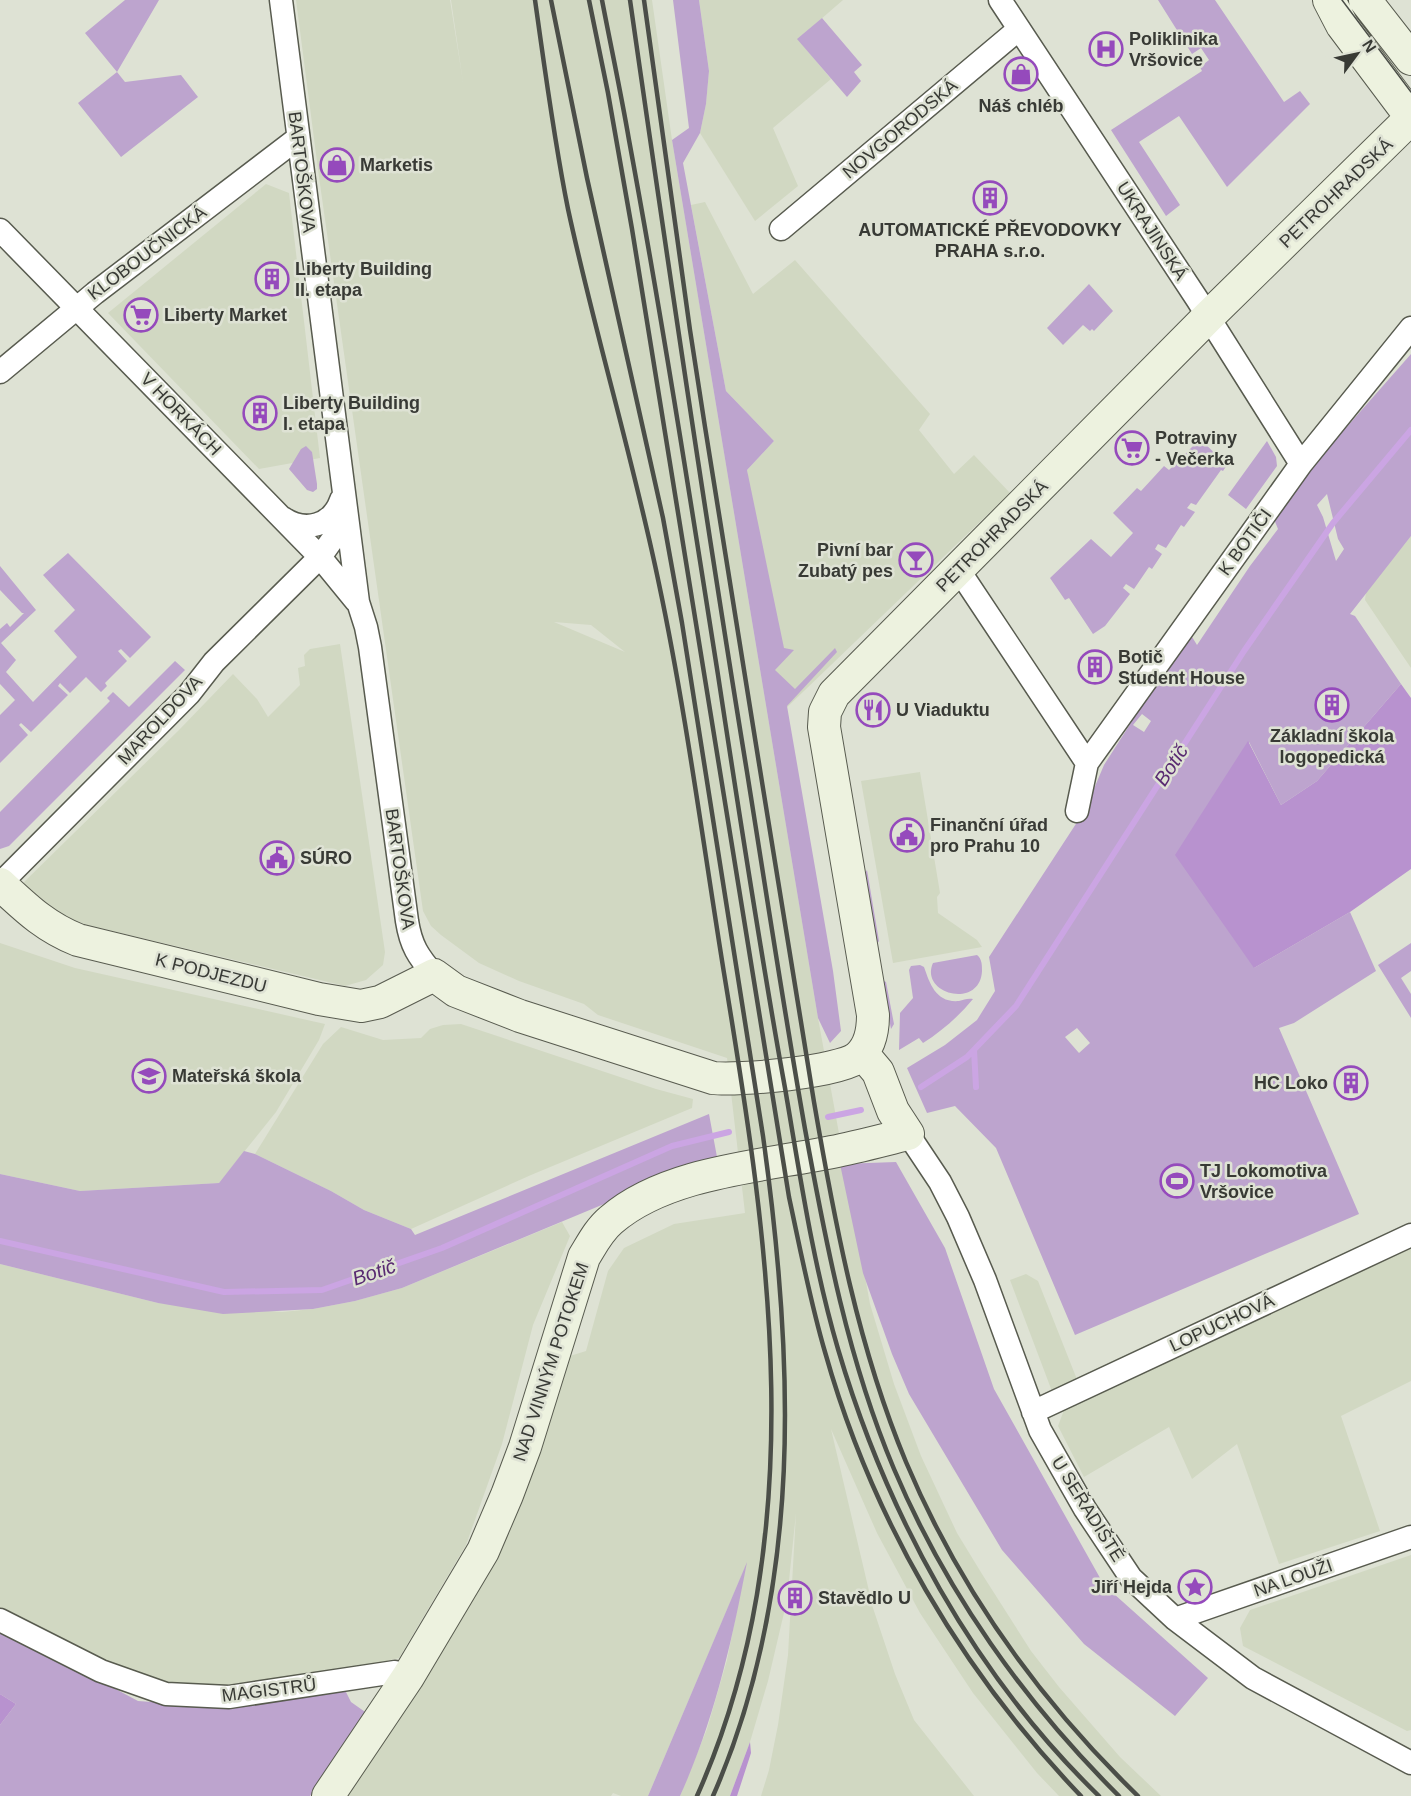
<svg xmlns="http://www.w3.org/2000/svg" width="1411" height="1796" viewBox="0 0 1411 1796" font-family="Helvetica,sans-serif">
<rect width="100%" height="100%" fill="#dee2d4"/>
<path fill="#d1d8c2" fill-rule="evenodd" d="M296,0h154l13,82 -12,-82h201l20,140 146,878 52,286 24,80 27,72 36,77 25,41 49,77 28,36 61,70 41,39h-102l-22,-23 -64,-80 -53,-80 -43,-80 -46,-104 42,179 22,66 19,46 60,76h-213l8,-26 9,-45 10,-70 8,-142 -9,87 -19,81 -18,61 -20,54h-50l27,-67 20,-69 19,-95 -98,231h-27l-8,-3 -2,3h-264l176,-304 47,-136 16,-5 22,-80 16,-23 50,-24 71,-11 -18,-155 -129,-43 -14,-11 -65,-23 -40,-18 -38,-28 -10,-9 -8,-15 -104,-734zM554,622l37,3 34,27z
M699,0h144l-45,39 33,40 -58,49 25,58 -43,35 -55,-88 6,-29 3,-33z
M266,184l23,9 31,265 -61,11 -151,-156z
M705,202l48,92 42,-34 135,154 -11,16 35,44 20,-19 36,38 -231,222 -32,-245 27,-29 -48,-50 -35,-186z
M1411,536v132l-46,-68 1,-8z
M340,644l45,308 -2,13 -17,15 -21,6 -267,-63 -33,-12 -25,-25 159,-156 54,-56 24,25 11,18 32,-32 -2,-17 7,-2 -1,-11 6,-6z
M920,772l20,121 -3,4 1,16 39,27 5,7 -89,16 -32,-182z
M0,943l75,25 250,56 -6,16 -43,72 -57,71 -139,8 -80,-17z
M461,1024l195,65 37,10 -1,9 -161,67 -120,54 -47,-19 -33,-19 -76,-37 68,-110 18,-17 42,13 38,-2 9,-9 13,-4z
M562,1222l8,14 -37,89 -31,119 -36,101 -67,113 -95,22 -97,12 -85,-18 -122,-62v-348l158,39 124,9 31,-3 42,-8 47,-13z
M1411,1245v136l-70,35 39,115 -101,33 -42,-120 -45,35 -23,-52 -85,50 -26,-51 9,-24z
M1026,1274l12,7 40,101 -25,12 -43,-114z
M1411,1555v175l-4,1 -164,-85 -3,-18 10,-18z"/>
<path fill="#bda4ce" fill-rule="evenodd" d="M125,0h34l-42,72 8,10 56,-7 17,22 -77,60 -43,-54 39,-31 -32,-39z
M673,0h26l10,71 -3,33 -6,29 -17,30 43,228 48,50 -27,29 37,178 10,2 -19,20 20,19 40,-41 2,4 -50,54 46,265 8,60 -11,12 -12,-25 -146,-878 17,-12z
M1158,0h57l69,102 16,-11 10,13 -83,83 -48,-71 -40,26 41,63 -14,11 -55,-86 91,-59 -2,-4 9,-7 -8,-12 -9,6z
M822,18l40,47 -8,7 7,9 -14,16 -50,-58z
M1089,284l24,27 -19,20 -2,-2 -2,2 -7,-6 -20,20 -16,-17z
M1411,354v182l-61,78 5,2 46,68 -84,97 -36,24 -32,-63 5,226 96,-56 26,59 -82,52 -15,5 80,186 -284,121 -79,-187 -41,-42 -28,7 -20,-45 38,-23 32,-25 18,-29 -6,-34 96,-147 19,-45 85,-133 8,13 53,-79 28,-37 -4,-10 41,-56zM1327,494l11,45 6,10 -8,12 -13,-44 -6,-12zM1142,714l9,7 -7,11 -11,-7zM1077,1028l13,15 -11,10 -14,-16z
M1200,439l27,26 -4,6 -2,-1 -25,35 -5,-2 -4,5 8,4 -11,15 -3,-2 -15,23 -8,-4 -3,5 7,5 -10,15 -3,-2 -15,22 -8,-5 -3,4 7,6 -25,32 -12,8 -24,-36 -4,2 -15,-22 41,-39 20,18 22,-24 -20,-20 24,-25 4,3 23,-25 5,4z
M1267,441l9,16 1,9 -31,43 -18,-14z
M306,446l6,6 5,32v5l-4,3 -6,-2 -18,-21 12,-20z
M68,553l83,84 -21,21 -9,-9 -3,2 9,10 -22,22 2,3 -6,6 -15,-15 -16,16 -10,-10 -2,3 10,9 -37,37 -10,-9 -2,2 9,10 -28,28v-48l15,-15 -15,-16v-55l7,-6 3,4 14,-14h-2l-22,-23v-24l36,44 -35,33 15,17 -10,12 27,30 44,-45 -23,-26 21,-21 -32,-35z
M175,661l10,9 -176,176 -9,3v-37l110,-111 -3,-3 6,-6 16,15z
M867,870l12,71 -3,4 -12,-70z
M1411,943v28l-10,7 10,16v24l-33,-53z
M977,955c5,4 5,10 5,16 -2,39 -63,23 -49,-8z
M920,965l4,2c6,17 12,36 35,34 5,-1 8,-3 14,-2 -15,18 -31,32 -50,44l-4,-5 -20,12 1,-37 13,-15 -4,-28 2,-4z
M882,980l4,2 8,42 -3,5z
M709,1114l8,43 -315,131 -47,13 -42,8 -90,5 -65,-11 -158,-39v-90l80,17 139,-8 25,-32 11,3 76,37 33,19 47,19 4,6z
M896,1162l49,86 49,141 110,196 104,93 -33,38 -91,-72 -82,-94 -93,-156 -17,-40 -29,-81 -23,-109z
M747,1562c-15,80 -33,159 -67,234h-32z
M0,1627l138,74 69,5 138,-16 6,12 17,12 -58,82h-310v-71l16,-21 -16,-10z"/>
<path fill="#b892cf" d="M1401,684l10,14v171l-61,43 -96,56 -79,-113 73,-114 33,64 36,-24z
M0,1694l16,10 -16,21z
M750,1742l1,11 -14,43h-7z"/>
<g fill="none" stroke-linecap="round" stroke-linejoin="round">
<path stroke="#cba5e3" stroke-width="6" d="M974,1050l2,37
M921,1087l46,-30 49,-51 228,-355 89,-128 78,-93
M828,1117l33,-7
M0,1241l224,51 98,-2 120,-42 230,-102 57,-14"/>
<g stroke="#585b4f" stroke-width="25">
<path id="street" d="M281,0l77,602 8,25 4,20 37,274c4,25 11,35 27,54
M1000,0l197,299 104,165
M781,229l238,-200
M0,230l320,327 36,44
M0,372l95,-79 203,-155
M283,518c22,15 49,8 58,-18
M958,569l129,194
M1077,811l10,-48 214,-299 110,-136
M0,884l189,-190 25,-32 106,-105 15,-21 7,-27
M908,1134l32,48 18,35 27,63 55,150 45,79 46,69 44,41 78,59 158,85
M1033,1412l378,-177
M1175,1619l236,-82
M0,1620l101,51 65,23 63,3 166,-25 13,5"/>
</g>
<g stroke="#585b4f" stroke-width="34">
<path id="secondary" d="M1329,0l13,25 69,92
M1365,0l46,59
M0,884c26,24 45,43 78,56l241,59 42,7 19,-4 54,-27 22,16 64,25 193,62c24,3 128,-6 145,-21 12,-10 15,-27 15,-42l-49,-288 1,-15 9,-18 374,-377 203,-199
M328,1796l80,-119 75,-126 24,-56 18,-48 59,-190c8,-13 15,-27 27,-37 55,-48 152,-54 221,-68 26,-5 51,-12 76,-18l-15,-23 -15,-39 -16,-19"/>
</g>
<use href="#street" stroke="#fff" stroke-width="22"/>
<use href="#secondary" stroke="#edf2df" stroke-width="32"/>
<path stroke="#4b4e48" stroke-width="1.5" d="M1342,0l69,92"/>
<path stroke="#4b4e48" stroke-width="4.5" d="M535,0c10,70 19,140 33,209 27,125 65,249 91,375 27,128 44,259 65,389 45,273 90,560 -27,823
M551,0l36,178 76,340 19,105 81,513c31,221 41,452 -50,660
M589,0l19,93 24,136 157,968c11,51 21,104 36,155 47,167 136,319 256,444
M602,0c9,47 19,93 27,140 33,178 61,357 89,535 21,138 42,276 67,413 15,87 28,176 53,261 49,166 136,326 261,447
M630,0c37,258 75,515 117,772 19,119 37,238 58,357 21,115 43,231 89,340 52,123 131,234 225,327
M644,0c16,110 30,220 46,330 23,151 48,302 72,452 17,107 34,214 52,320 21,122 44,245 92,360 53,126 134,239 232,334"/>
</g>
<defs>
<g id="hospital-ring" transform="scale(1.725)"><circle r="9.5" fill="#dee2d4" stroke="#954abc" stroke-width="1.5"/><path d="M-5-5h3v3.5h4V-5h3V5h-3V1.5h-4V5h-3Z" fill="#954abc"/></g>
<g id="shop-ring" transform="scale(1.725)"><circle r="9.5" fill="#dee2d4" stroke="#954abc" stroke-width="1.5"/><path d="M-5-2.5h2.3a2.7 3.5 0 0 1 5.4 0H5L5.5 6h-11ZM-1.5-2.5h3a1.5 2.3 0 0 0-3 0Z" fill="#954abc"/></g>
<g id="building-ring" transform="scale(1.725)"><circle r="9.5" fill="#dee2d4" stroke="#954abc" stroke-width="1.5"/><path d="M-4-6H4V6H1V3H-1V6H-4ZM-2.5-4.3h1.7v1.8h-1.7ZM.8-4.3h1.7v1.8H.8ZM-2.5-1h1.7V.8h-1.7ZM.8-1h1.7V.8H.8Z" fill="#954abc"/></g>
<g id="supermarket-ring" transform="scale(1.725)"><circle r="9.5" fill="#dee2d4" stroke="#954abc" stroke-width="1.5"/><path d="M-6-5.5h2.5l.6 2H6L4.5 2H-2.5L-4.4-4H-6ZM-1.5 3.2a1.3 1.3 0 1 0 .1 0ZM3 3.2a1.3 1.3 0 1 0 .1 0Z" fill="#954abc"/></g>
<g id="bar-ring" transform="scale(1.725)"><circle r="9.5" fill="#dee2d4" stroke="#954abc" stroke-width="1.5"/><path d="M-6-5H6L.8 .8V4.5H3.5V6h-7V4.5H-.8V.8Z" fill="#954abc"/></g>
<g id="restaurant-ring" transform="scale(1.725)"><circle r="9.5" fill="#dee2d4" stroke="#954abc" stroke-width="1.5"/><path d="M-5-6h1v4h1v-4h1v4h1v-4h1v5L-1.5 .5V6h-2V.5L-5-1ZM5-6V6H3V1.5H1.5Q1.5-4 5-6Z" fill="#954abc"/></g>
<g id="civic-ring" transform="scale(1.725)"><circle r="9.5" fill="#dee2d4" stroke="#954abc" stroke-width="1.5"/><path d="M-.6-6.5H3V-4.5H.6V-3L4-1V1h2V6H-6V1h2V-1L-.6-3ZM-1.2 2.5V6h2.4V2.5Z" fill="#954abc"/></g>
<g id="school-ring" transform="scale(1.725)"><circle r="9.5" fill="#dee2d4" stroke="#954abc" stroke-width="1.5"/><path d="M0-5L7-2L0 1L-7-2ZM-4 1L0 2.5L4 1V4Q0 6-4 4Z" fill="#954abc"/></g>
<g id="stadium-ring" transform="scale(1.725)"><circle r="9.5" fill="#dee2d4" stroke="#954abc" stroke-width="1.5"/><path d="M0-5a6.5 5 0 1 0 0 10a6.5 5 0 1 0 0-10ZM-3.5-1.8h7v3.6h-7Z" fill="#954abc"/></g>
<g id="sight-ring" transform="scale(1.725)"><circle r="9.5" fill="#dee2d4" stroke="#954abc" stroke-width="1.5"/><path d="M0-6L1.8-2.2L6-1.7L2.9 1.2L3.7 5.4L0 3.3L-3.7 5.4L-2.9 1.2L-6-1.7L-1.8-2.2Z" fill="#954abc"/></g>
</defs>
<g fill-rule="evenodd">
<use href="#hospital-ring" x="1106" y="49"/>
<use href="#shop-ring" x="1021" y="74"/>
<use href="#shop-ring" x="337" y="165"/>
<use href="#building-ring" x="990" y="198"/>
<use href="#building-ring" x="272" y="279"/>
<use href="#supermarket-ring" x="141" y="315"/>
<use href="#building-ring" x="260" y="413"/>
<use href="#supermarket-ring" x="1132" y="448"/>
<use href="#bar-ring" x="916" y="560"/>
<use href="#building-ring" x="1095" y="667"/>
<use href="#building-ring" x="1332" y="705"/>
<use href="#restaurant-ring" x="873" y="710"/>
<use href="#civic-ring" x="907" y="835"/>
<use href="#civic-ring" x="277" y="858"/>
<use href="#school-ring" x="149" y="1076"/>
<use href="#building-ring" x="1351" y="1083"/>
<use href="#stadium-ring" x="1177" y="1181"/>
<use href="#sight-ring" x="1195" y="1587"/>
<use href="#building-ring" x="795" y="1598"/>
</g>
<g text-anchor="middle" stroke-width="5" stroke-linejoin="round" paint-order="stroke">
<g font-size="18" font-weight="bold" fill="#383a35" stroke="#dee2d4" text-anchor="start">
<text x="1129" y="45">Poliklinika<tspan x="1129" dy="21">Vršovice</tspan></text>
<text x="1021" y="112" text-anchor="middle">Náš chléb</text>
<text x="360" y="171">Marketis</text>
<text x="990" y="236" text-anchor="middle">AUTOMATICKÉ PŘEVODOVKY<tspan x="990" dy="21">PRAHA s.r.o.</tspan></text>
<text x="295" y="275">Liberty Building<tspan x="295" dy="21">II. etapa</tspan></text>
<text x="164" y="321">Liberty Market</text>
<text x="283" y="409">Liberty Building<tspan x="283" dy="21">I. etapa</tspan></text>
<text x="1155" y="444">Potraviny<tspan x="1155" dy="21">- Večerka</tspan></text>
<text x="893" y="556" text-anchor="end">Pivní bar<tspan x="893" dy="21">Zubatý pes</tspan></text>
<text x="1118" y="663">Botič<tspan x="1118" dy="21">Student House</tspan></text>
<text x="896" y="716">U Viaduktu</text>
<text x="1332" y="742" text-anchor="middle">Základní škola<tspan x="1332" dy="21">logopedická</tspan></text>
<text x="930" y="831">Finanční úřad<tspan x="930" dy="21">pro Prahu 10</tspan></text>
<text x="300" y="864">SÚRO</text>
<text x="172" y="1082">Mateřská škola</text>
<text x="1328" y="1089" text-anchor="end">HC Loko</text>
<text x="1200" y="1177">TJ Lokomotiva<tspan x="1200" dy="21">Vršovice</tspan></text>
<text x="1172" y="1593" text-anchor="end">Jiří Hejda</text>
<text x="818" y="1604">Stavědlo U</text>
</g>
<g font-size="18" fill="#383a35" stroke="#dee2d4">
<text transform="translate(900 129) rotate(-40)" y="6">NOVGORODSKÁ</text>
<text transform="translate(302 172) rotate(83)" y="6">BARTOŠKOVA</text>
<text transform="translate(1336 193) rotate(-44)" y="6">PETROHRADSKÁ</text>
<text transform="translate(1152 231) rotate(57)" y="6">UKRAJINSKÁ</text>
<text transform="translate(147 253) rotate(-37)" y="6">KLOBOUČNICKÁ</text>
<text transform="translate(181 414) rotate(46)" y="6">V HORKÁCH</text>
<text transform="translate(992 536) rotate(-45)" y="6">PETROHRADSKÁ</text>
<text transform="translate(1245 542) rotate(-54)" y="6">K BOTIČI</text>
<text transform="translate(160 720) rotate(-47)" y="6">MAROLDOVA</text>
<text transform="translate(400 869) rotate(82)" y="6">BARTOŠKOVA</text>
<text transform="translate(211 973) rotate(14)" y="6">K PODJEZDU</text>
<text transform="translate(1222 1323) rotate(-25)" y="6">LOPUCHOVÁ</text>
<text transform="translate(551 1362) rotate(-72)" y="6">NAD VINNÝM POTOKEM</text>
<text transform="translate(1088 1509) rotate(58)" y="6">U SEŘADIŠTĚ</text>
<text transform="translate(1293 1578) rotate(-19)" y="6">NA LOUŽI</text>
<text transform="translate(269 1690) rotate(-7)" y="6">MAGISTRŮ</text>
</g>
<g font-size="20" font-style="italic" fill="#592a72" stroke="#dee2d4">
<text transform="translate(1171 765) rotate(-57)" y="7">Botič</text>
<text transform="translate(374 1272) rotate(-19)" y="7">Botič</text>
</g>
</g>
<g transform="translate(1357 54) rotate(57)" stroke="#dee2d4" stroke-width="4.5" paint-order="stroke">
<path d="M0-4.5L10 22L0 15L-10 22Z" fill="#383a35"/>
<text y="-9" font-size="16" font-weight="bold" text-anchor="middle" fill="#383a35">N</text>
</g>
</svg>
